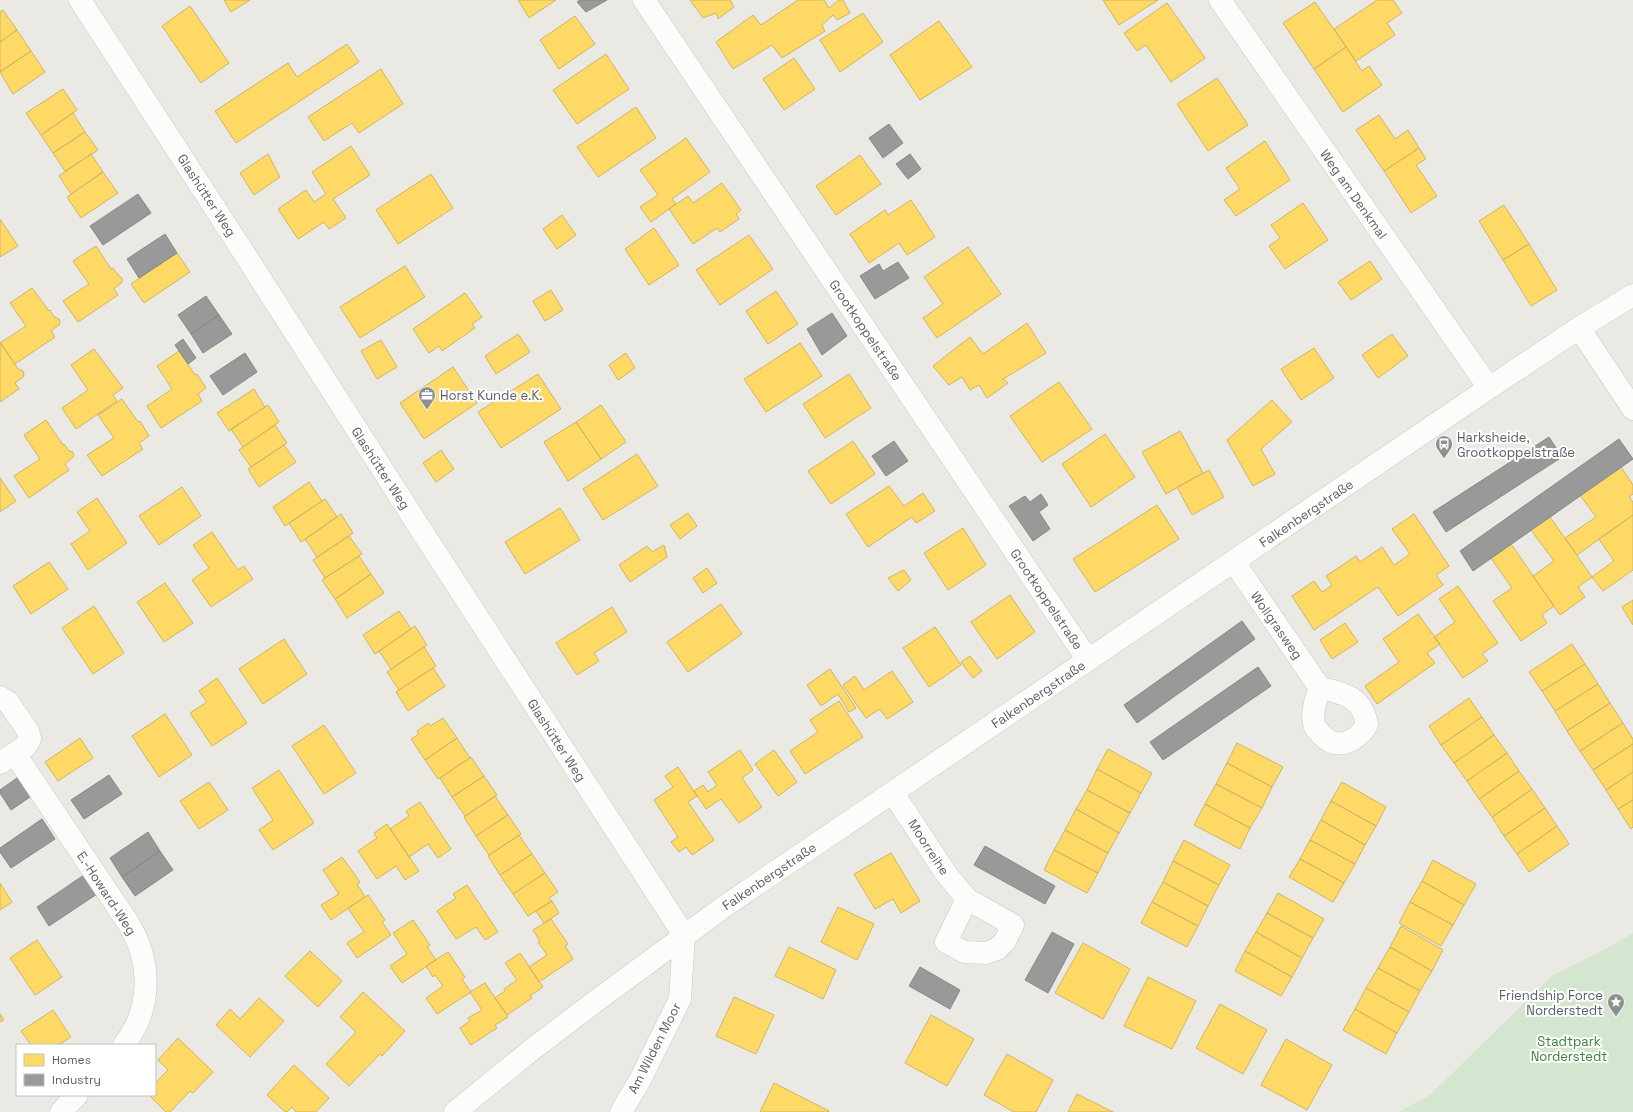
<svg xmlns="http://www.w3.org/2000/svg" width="1633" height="1112" viewBox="0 0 1633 1112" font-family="'Space Grotesk',sans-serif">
<rect width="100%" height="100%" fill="#eae9e4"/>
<path fill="#d4e6d0" d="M1633,933v179h-234l31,-17 123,-120 49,-24z"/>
<path fill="#ffd966" stroke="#ceb465" d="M224,0h26l-19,12z
M518,0h38l-27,18z
M690,0h40l4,7 -16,12 -2,-6 -13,5z
M798,0h26l5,8 10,-8h4l7,13 -13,7 -4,-5 -11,10 3,6 -43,27 -10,-13 -39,24 -17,-27 37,-27 8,10z
M1103,0h55l-39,25z
M1377,0h16l9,13 -15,10 8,12 -39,26 -22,-32z
M1315,2l31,45 -32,22 -31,-46z
M1167,3l38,55 -34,24 -25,-37 -9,6 -13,-18z
M190,6l39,57 -28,20 -39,-57z
M3,10l14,20 -17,12v-30z
M863,13l20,29 -43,30 -20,-32z
M575,16l20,28 -36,25 -19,-29z
M939,21l33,46 -52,33 -30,-45z
M17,30l14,21 -31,21v-30z
M347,44l12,18 -123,81 -21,-32 73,-48 9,14z
M1346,47l16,24 7,-5 13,19 -39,27 -29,-43z
M31,51l14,21 -32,22 -13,-22z
M606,54l23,35 -52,35 -24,-34z
M794,58l21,31 -31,21 -21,-31z
M381,69l22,35 -44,29 -7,-10 -28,18 -16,-24z
M1217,78l31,47 -40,26 -31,-47z
M63,89l14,21 -36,25 -15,-22z
M636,107l20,31 -58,39 -21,-30z
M73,113l12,19 -32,21 -12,-18z
M1379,115l16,24 13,-9 11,18 -35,23 -28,-41z
M85,132l13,18 -33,21 -12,-18z
M686,138l24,34 -38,27 4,5 -25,18 -11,-15 18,-12 -18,-25z
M1265,141l25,39 -54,36 -12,-16 16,-11 -14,-21z
M351,146l19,29 -37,24 13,19 -17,11 -5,-7 -26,17 -20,-30 28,-19 8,12 12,-8 -14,-22z
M1419,148l7,11 -10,6 21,31 -26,17 -27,-42z
M91,154l12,18 -32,22 -12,-18z
M268,154l12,23 -26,18 -14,-22z
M860,155l21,29 -45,31 -20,-29z
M103,172l15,21 -37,25 -14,-21z
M431,174l22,34 -55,36 -22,-34z
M722,183l19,27 -5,4 3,5 -19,13 -3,-4 -24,16 -24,-35 19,-13 5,7z
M911,200l24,37 -28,18 -8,-12 -30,20 -19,-29 35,-24 3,5z
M1303,203l25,37 -43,29 -16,-23 11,-8 -9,-13z
M1504,205l25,39 -26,16 -24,-39z
M562,215l14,20 -19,14 -14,-20z
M0,219l18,27 -18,11z
M654,228l25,37 -30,20 -24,-36z
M749,235l24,34 -53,36 -24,-35z
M1529,244l28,46 -26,16 -28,-46z
M96,246l15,23 2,-1 5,7 4,3v4l-8,7 4,6 -40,27 -15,-21 26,-17 -16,-23z
M968,247l33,47 -64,44 -14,-20 20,-14 -19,-27z
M177,253l13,19 -46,31 -13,-19z
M1370,261l12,18 -31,21 -13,-18z
M405,266l20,31 -65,41 -20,-31z
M32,288l17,23 1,-1 4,7 5,2 1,4 -1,2 -8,6 4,6 -40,27 -15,-21 26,-17 -16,-23z
M551,290l12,20 -18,11 -12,-20z
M776,291l22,33 -30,20 -22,-33z
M465,293l17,24 -10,7 3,4 -33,23 -3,-5 -10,7 -16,-24z
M1027,323l19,30 -43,26 5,4 -21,15 -8,-13 -9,5 -8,-13 -13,8 -16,-19 37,-29 13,17z
M518,334l12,18 -34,22 -11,-18z
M1392,334l16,22 -30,22 -16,-23z
M381,340l16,27 -20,12 -16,-28z
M0,342l18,27 5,2 1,3 -1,3 -8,6 4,6 -19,13z
M800,343l22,33 -56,36 -22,-33z
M1314,348l20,30 -33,22 -20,-31z
M94,349l29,39 -10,7 4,6 -41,28 -14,-21 26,-18 -17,-25z
M179,351l16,24 2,-1 9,14 -8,6 4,7 -41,27 -14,-22 25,-17 -15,-23z
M626,353l9,15 -17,12 -9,-15z
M453,367l24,36 -53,36 -24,-36z
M538,374l23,35 -60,39 -23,-36z
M849,374l22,34 -46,30 -22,-34z
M1059,382l33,47 -50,33 -32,-46z
M254,389l11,18 -36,24 -12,-18z
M122,399l16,23 2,-1 9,15 -10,7 4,6 -41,27 -15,-21 27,-17 -16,-23z
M1272,400l20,22 -31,27 14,25 -22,12 -26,-46z
M268,405l11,17 -36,25 -12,-18z
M601,405l25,37 -25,17 -25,-37z
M46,420l17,25 1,-1 5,7 4,1 1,4 -9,8 4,6 -40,28 -15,-22 26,-17 -16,-24z
M576,422l25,37 -33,22 -24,-39z
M275,425l12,18 -36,24 -12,-17z
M1180,431l23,42 -37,21 -24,-42z
M1105,434l30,43 -44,30 -29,-43z
M853,441l22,33 -44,30 -23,-33z
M284,445l12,17 -37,25 -11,-18z
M441,450l13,19 -18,13 -13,-19z
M637,454l21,32 -55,34 -20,-31z
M1621,467l12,18v9l-4,3 4,5v13l-56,40 -12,-17 31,-21 -16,-22z
M1209,470l15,27 -32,18 -15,-28z
M0,478l16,23 -16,11z
M309,482l13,19 -37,25 -12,-19z
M889,486l15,20 19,-13 12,18 -19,12 -4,-6 -44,30 -22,-33z
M182,487l19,29 -42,29 -20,-29z
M97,498l30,45 -39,27 -17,-26 19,-13 -13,-19z
M325,499l12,18 -36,25 -12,-19z
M1157,505l22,34 -84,53 -22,-33z
M560,508l20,32 -55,34 -20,-32z
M688,513l9,13 -17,13 -10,-14z
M341,514l12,19 -36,24 -12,-18z
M1414,514l35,52 -13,9 7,10 -45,31 -20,-29 -64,43 -22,-34 22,-15 8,11 10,-7 -6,-9 30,-20 4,6 22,-15 12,18 16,-11 -18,-25z
M1633,515v55l-30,21 -11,-14 22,-16 -15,-22z
M1550,517l42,60 -14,10 7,10 -25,18 -27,-39 21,-15 -23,-31z
M963,528l23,37 -38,25 -24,-37z
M212,532l26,38 6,-4 9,13 -42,28 -19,-27 17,-12 -16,-23z
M349,536l13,18 -37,24 -12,-18z
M1511,544l43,62 -12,9 5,8 -26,18 -28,-40 19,-13 -21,-30z
M664,545l3,12 -37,25 -11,-17 28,-19 5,6z
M359,556l12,18 -36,25 -13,-19z
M49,562l19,27 -37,25 -18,-28z
M707,568l10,15 -14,10 -10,-15z
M904,570l7,10 -13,11 -10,-13z
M371,574l13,19 -37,25 -12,-19z
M165,583l28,40 -29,19 -27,-40z
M1458,586l40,57 -16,11 6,7 -25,17 -29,-41 21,-15 -16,-23z
M1010,595l25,37 -38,27 -26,-37z
M1633,600v25l-11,-18z
M721,604l21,30 -54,38 -21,-30z
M94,606l30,47 -31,21 -31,-46z
M612,607l15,25 -33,21 5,8 -22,14 -21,-32z
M399,611l12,18 -36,25 -12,-19z
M1418,614l22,30 -13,9 8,10 -58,41 -12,-18 34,-24 -16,-23z
M1345,623l13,19 -26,17 -12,-19z
M415,626l12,19 -36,24 -12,-18z
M935,627l26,38 -32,22 -26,-39z
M284,639l23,35 -44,30 -24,-35z
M1572,644l13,20 -43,27 -13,-19z
M424,647l12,19 -37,24 -12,-18z
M970,656l12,15 -9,7 -12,-16z
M1585,664l13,20 -43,27 -13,-20z
M433,668l12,18 -37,25 -12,-19z
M830,669l26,39 -7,4 -11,-18 -17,12 -14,-21z
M892,671l21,31 -26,17 -7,-10 -14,9 -23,-33 12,-9 9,14z
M217,678l30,45 -35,23 -22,-33 17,-11 -8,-11z
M1598,684l12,19 -43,28 -12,-20z
M1469,698l13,19 -41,28 -12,-19z
M839,701l24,36 -58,37 -15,-23 28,-19 -8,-12z
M1610,703l13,20 -43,28 -13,-20z
M165,714l27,41 -33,22 -27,-41z
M1482,717l12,18 -40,28 -13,-18z
M443,718l14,20 -32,22 -14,-21 8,-5 -2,-3 11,-8 2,3z
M1623,723l10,16v5l-40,26 -13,-19z
M324,725l32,48 -32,21 -32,-48z
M1494,735l13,18 -40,28 -13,-18z
M80,738l13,20 -35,23 -13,-19z
M457,738l13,20 -32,21 -13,-19z
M1237,743l46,24 -11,20 -45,-24z
M1633,744v28l-27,18 -13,-20z
M1108,749l44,24 -11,20 -44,-24z
M740,750l13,20 -11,8 20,29 -23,16 -18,-24 -15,10 -12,-18 9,-6 5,7 9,-7 -9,-13z
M774,750l23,32 -19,14 -23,-32z
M1507,753l12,18 -40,28 -12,-18z
M471,757l13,19 -32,21 -12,-19z
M1227,763l45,24 -10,21 -46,-24z
M678,767l19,29 -9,6 26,38 -22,15 -6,-8 -7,5 -8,-10 7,-5 -24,-37 19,-13 -8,-11z
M1097,769l44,24 -11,20 -43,-23z
M279,770l35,53 -41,27 -14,-20 14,-10 -21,-32z
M1519,771l13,18 -40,28 -13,-18z
M1633,772v28l-15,9 -12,-19z
M484,776l13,19 -32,21 -13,-19z
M209,782l19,28 -29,19 -19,-28z
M1342,782l44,25 -10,19 -45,-25z
M1216,784l46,24 -12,20 -45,-24z
M1532,789l13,19 -41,28 -12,-19z
M1087,790l43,23 -11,20 -43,-24z
M495,796l13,19 -32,21 -12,-19z
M1633,800v27l-2,2 -13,-20z
M1331,801l45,25 -11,19 -44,-25z
M420,802l31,47 -13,9 -10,-14 -19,13 -19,-28 19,-13 -3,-5z
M1205,804l45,24 -10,21 -46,-24z
M1545,808l12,18 -40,28 -13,-18z
M1076,809l43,24 -11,20 -43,-23z
M508,815l13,19 -32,21 -13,-19z
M1321,820l44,25 -10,19 -45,-24z
M387,824l32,47 -14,9 -9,-14 -19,13 -19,-28 19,-13 -3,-5z
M1557,826l12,18 -40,28 -12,-18z
M1065,830l43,23 -10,20 -44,-23z
M519,835l13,19 -32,21 -12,-19z
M1184,840l46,25 -11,20 -46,-24z
M1310,840l45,24 -11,19 -44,-24z
M1054,850l44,23 -11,20 -43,-23z
M891,853l29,48 -19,12 -8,-14 -18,10 -21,-35z
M532,854l13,19 -32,21 -13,-19z
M342,857l18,25 -3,2 8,13 -34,23 -10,-15 18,-11 -16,-24z
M1300,859l44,24 -11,19 -44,-25z
M1433,860l43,24 -12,21 -42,-24z
M1173,861l46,24 -11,21 -45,-24z
M545,873l13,19 -9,6 3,3 -24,15 -15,-22z
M1422,881l42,24 -11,20 -43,-23z
M1163,882l45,24 -10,20 -46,-24z
M0,883l12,19 -12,8z
M467,885l31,47 -13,8 -9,-13 -20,12 -19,-28 19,-13 -3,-4z
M1278,893l46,26 -11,19 -46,-25z
M368,895l17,25 -3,2 9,13 -34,23 -10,-15 17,-11 -16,-24z
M552,901l7,12 -15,10 -8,-12z
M1152,902l46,24 -11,21 -46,-24z
M1410,902l43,23 -12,21 -42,-23z
M838,907l36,17 -17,36 -36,-18z
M1267,913l46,25 -11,20 -46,-26z
M551,919l17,25 -3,2 8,13 -34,23 -10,-15 18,-12 -9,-13 2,-1 -7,-11z
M413,920l17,25 -3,2 9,13 -34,23 -12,-17 17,-12 -14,-21z
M1401,926l42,24 -11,21 -42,-24z
M1256,932l46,26 -10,19 -47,-26z
M37,940l25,37 -27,18 -25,-37z
M1083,943l47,26 -27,50 -48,-26z
M789,947l47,23 -13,29 -48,-23z
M1390,947l42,24 -12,20 -42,-23z
M310,951l32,30 -24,26 -33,-31z
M1245,951l47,26 -11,19 -46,-25z
M448,952l17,25 -3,2 9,13 -34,22 -11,-16 17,-12 -8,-11 -2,2 -7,-11z
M520,953l23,34 -13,9 2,2 -25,17 -12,-17 10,-7 -1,-2 13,-9 -12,-17z
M1378,968l42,23 -11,21 -43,-24z
M1148,977l48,24 -24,48 -48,-23z
M485,983l23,34 -13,8 2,3 -26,17 -11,-17 10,-7 -2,-3 14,-8 -12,-18z
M1366,988l43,24 -12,21 -42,-24z
M363,992l42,39 -23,25 -2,-2 -31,32 -23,-22 30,-32 -16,-15z
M734,997l40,18 -18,39 -40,-18z
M259,998l25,23 -34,36 -34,-32 14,-16 10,10z
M1220,1004l47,26 -24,44 -47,-26z
M1355,1009l42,24 -11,21 -43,-24z
M53,1010l18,27 -13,8h-27l-10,-14z
M0,1014l4,6 -4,2z
M931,1015l43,24 -27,47 -42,-23z
M178,1038l35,34 -20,21 -3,-2 -20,21h-4l-17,-17h6v-12l13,-13 -10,-10z
M1286,1039l46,26 -25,45 -46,-25z
M1007,1054l46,26 -17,32h-22l-30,-17z
M294,1065l35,33 -13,14h-20l-4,-5 -5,5h-2l-18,-17z
M774,1083l55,28 -1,1h-68z
M1077,1094l36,18h-45z"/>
<path fill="#999" stroke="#868788" d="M580,0h27l-21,12 -9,-10z
M889,124l14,19 -20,15 -14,-20z
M910,154l11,15 -13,10 -12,-15z
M138,194l13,19 -48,32 -13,-19z
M165,234l12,19 -38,25 -12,-19z
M898,262l11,16 -34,21 -15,-23 19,-12 4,7z
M206,296l13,19 -28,19 -13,-19z
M832,313l15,23 -25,19 -15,-26z
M219,315l13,19 -29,19 -12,-19z
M183,339l13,19 -8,6 -13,-19z
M245,353l12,19 -34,23 -13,-19z
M1549,437l13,20 -116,75 -13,-20z
M1619,439l14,20 -160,112 -13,-20z
M894,441l14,20 -22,15 -14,-20z
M1041,494l7,11 -9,7 11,17 -17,12 -24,-35 16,-10 5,6z
M1242,621l13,18 -118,84 -13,-18z
M1258,667l13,19 -108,74 -13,-18z
M109,775l13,19 -38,25 -13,-19z
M17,778l13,19 -19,13 -11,-17v-3z
M42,819l13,20 -44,29 -11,-16v-4z
M148,832l12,19 -38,26 -12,-19z
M985,846l70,40 -10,18 -71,-39z
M160,851l13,19 -38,26 -13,-19z
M84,875l13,19 -48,32 -12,-19z
M1052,932l22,12 -26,49 -23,-13z
M920,967l40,23 -10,19 -41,-23z"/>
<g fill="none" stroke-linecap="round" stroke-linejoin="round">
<g stroke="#c7c7c7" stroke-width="23">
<path id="minor" d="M80,0l164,253 179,280 261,402 -4,64 -40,81 -19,32
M644,0l444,660
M1220,0l269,388
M1579,328l54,81
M1234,562l86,126c25,5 43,10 47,37 -11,17 -31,27 -46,9 -1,-2 -5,-5 -6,-7 -5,-12 1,-28 5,-39
M0,697l8,5 20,29 2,8 -4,7 -26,17
M15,754l114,170c23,39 23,84 -5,121
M893,793l54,82 20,24 46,26 -8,16 -8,8 -11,4 -22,-1 -18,-10 21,-43
M61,1112l16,-17
M455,1112l79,-64 62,-47 129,-95 764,-518 90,-60 54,-33"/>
</g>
<use href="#minor" stroke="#fcfcfb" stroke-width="22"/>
</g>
<defs>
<g id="office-pin" transform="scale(0.9)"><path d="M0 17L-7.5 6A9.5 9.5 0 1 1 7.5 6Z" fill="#8d8f90" stroke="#fff"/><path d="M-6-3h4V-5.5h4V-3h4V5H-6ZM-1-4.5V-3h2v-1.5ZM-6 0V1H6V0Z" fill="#fff"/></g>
<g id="bus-pin" transform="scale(0.9)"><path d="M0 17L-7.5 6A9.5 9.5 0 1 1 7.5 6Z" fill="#8d8f90" stroke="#fff"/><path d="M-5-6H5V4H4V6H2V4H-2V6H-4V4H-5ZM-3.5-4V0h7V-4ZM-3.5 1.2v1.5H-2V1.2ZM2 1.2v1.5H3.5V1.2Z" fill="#fff"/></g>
<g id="sight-pin" transform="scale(0.9)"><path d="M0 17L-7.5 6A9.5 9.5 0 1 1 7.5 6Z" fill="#8d8f90" stroke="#fff"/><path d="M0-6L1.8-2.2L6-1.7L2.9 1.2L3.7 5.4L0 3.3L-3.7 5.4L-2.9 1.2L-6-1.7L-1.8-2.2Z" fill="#fff"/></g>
</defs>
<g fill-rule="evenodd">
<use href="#office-pin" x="427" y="395"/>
<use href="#bus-pin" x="1444" y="444"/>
<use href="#sight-pin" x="1616" y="1002"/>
</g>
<g text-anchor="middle" stroke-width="4" stroke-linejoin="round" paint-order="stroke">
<g font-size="13" fill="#5b5e62" stroke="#fff">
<text transform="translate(1354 194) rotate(55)" y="5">Weg am Denkmal</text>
<text transform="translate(207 195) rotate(57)" y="5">Glashütter Weg</text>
<text transform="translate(866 330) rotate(56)" y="5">Grootkoppelstraße</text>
<text transform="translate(381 468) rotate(57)" y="5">Glashütter Weg</text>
<text transform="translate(1306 513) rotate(-34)" y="5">Falkenbergstraße</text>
<text transform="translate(1047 599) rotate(56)" y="5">Grootkoppelstraße</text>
<text transform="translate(1277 625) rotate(55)" y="5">Wollgrasweg</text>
<text transform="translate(1038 694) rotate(-34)" y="5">Falkenbergstraße</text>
<text transform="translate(557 740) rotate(57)" y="5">Glashütter Weg</text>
<text transform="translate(929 847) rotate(57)" y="5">Moorreihe</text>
<text transform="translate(769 876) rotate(-34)" y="5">Falkenbergstraße</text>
<text transform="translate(107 893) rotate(57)" y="5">E.-Howard-Weg</text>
<text transform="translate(654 1048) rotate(-63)" y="5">Am Wilden Moor</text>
</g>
<g font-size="13" fill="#5b5e62" stroke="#fff" text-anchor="start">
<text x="440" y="400">Horst Kunde e.K.</text>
<text x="1457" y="442">Harksheide,<tspan x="1457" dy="15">Grootkoppelstraße</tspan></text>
<text x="1603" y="1000" text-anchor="end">Friendship Force<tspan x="1603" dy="15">Norderstedt</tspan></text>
</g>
<g font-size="13" fill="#3a823a" stroke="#fff">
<text x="1569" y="1046">Stadtpark<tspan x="1569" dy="15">Norderstedt</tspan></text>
</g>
</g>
<rect x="16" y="1044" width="140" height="52" fill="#ffffff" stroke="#bdbfc0"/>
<rect x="24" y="1054" width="20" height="12" fill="#ffd966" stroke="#bdbfc0"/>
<text x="52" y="1064" font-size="12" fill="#5b5e62">Homes</text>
<rect x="24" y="1074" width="20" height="12" fill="#999999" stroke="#bdbfc0"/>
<text x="52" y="1084" font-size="12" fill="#5b5e62">Industry</text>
</svg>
